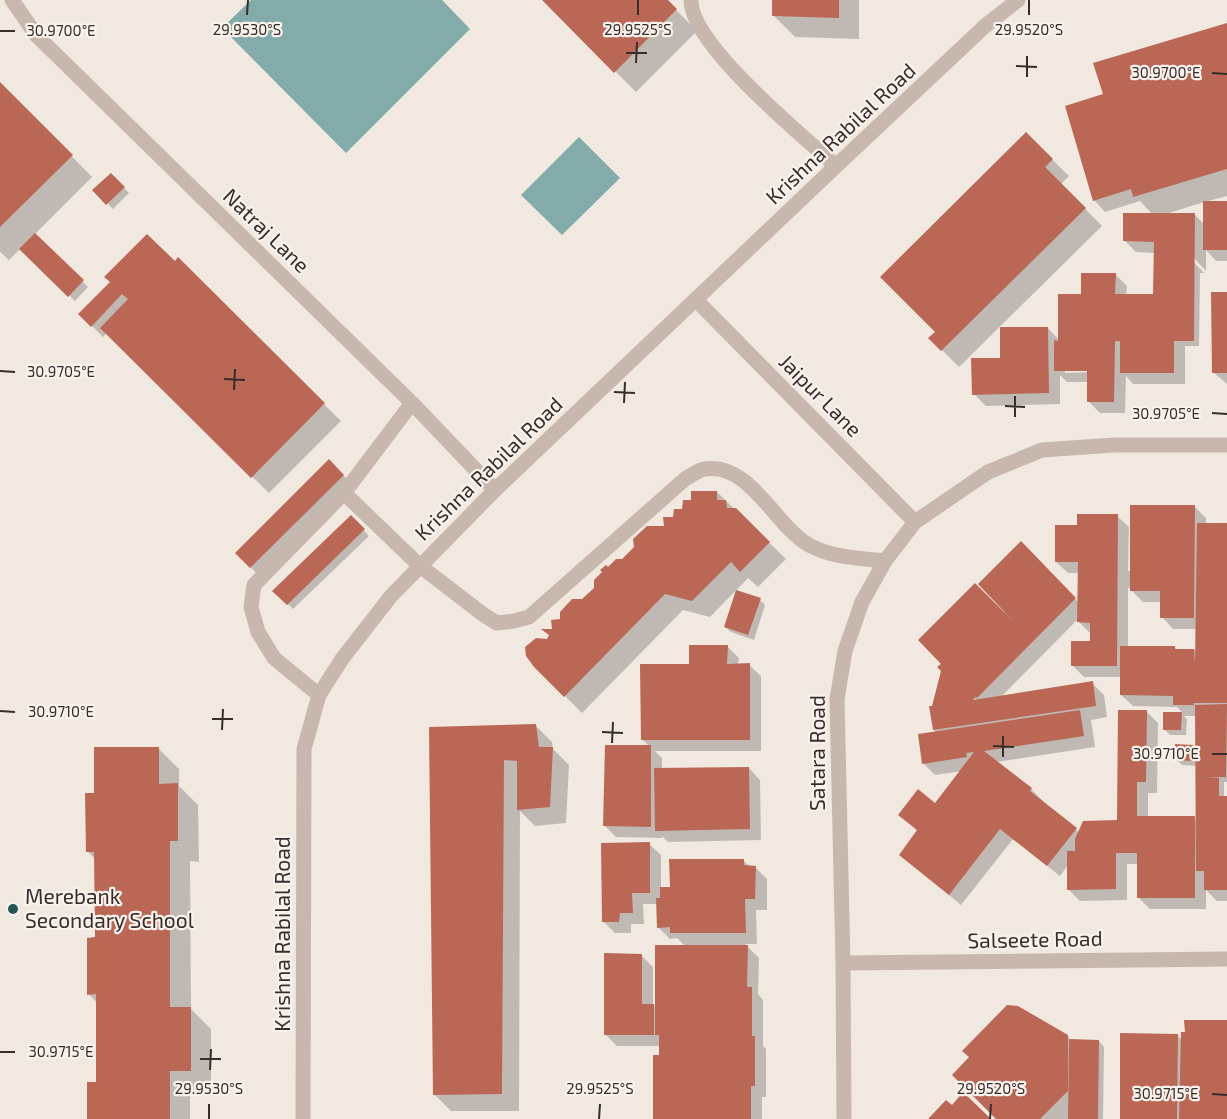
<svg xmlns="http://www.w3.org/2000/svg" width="1227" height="1119" viewBox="0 0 1227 1119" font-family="'Exo 2',sans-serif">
<rect width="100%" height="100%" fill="#f1e8e0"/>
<path fill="#82abaa" d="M251,0h191l28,29 -124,124 -124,-125z
M579,137l41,41 -58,57 -41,-40z"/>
<path fill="#0003" fill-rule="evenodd" d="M544,0h122l31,31 -61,61z
M774,0h85v39l-64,-2 -21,-21z
M1227,24v172l-19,5 19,1v59h-11l-10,-11v21l-15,-16 -2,2 15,16h-4l-1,73h-14v38h-52l-7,-8 -1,37h-25l-11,-11 -1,-20h-21l-7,-7v29l-74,2 -12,-12 28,-35 46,-31 11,12 23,-45 33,-21 12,12 -1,10h28l1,-43 -19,-1 -11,-11 28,-26 -13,-14 -35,11 -11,-12 11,-104zM1204,202l1,23 -10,-10 -29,-1zM1094,369v3l-29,1v-3z
M0,83l92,94 -58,58 54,52 -13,14 -54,-53 -12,12 -9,-8z
M1026,134l43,42 -8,8 41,42 -143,141 -29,-29 7,-6z
M111,175l18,18 -16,16 -18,-18z
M178,260l163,161 -72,72 -162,-160 -4,4 -23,-23z
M1227,294v90l-14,-12z
M329,462l20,19 -93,92 -19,-20z
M717,492l69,67 -28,28 -10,-9 -38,39 -27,-7 -101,103 -47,-47 18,-36 43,-42 12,-19 15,-9 42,-33 28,-25z
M1195,507l11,11v7h21v257h-3v15h3v104h-10l-11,-11v19h-56l-12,-12v-33h-11v36l-47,1 -12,-12v-24l-8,11 -47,-37 -52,66 -61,-50 18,-24 -18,-16 35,-10 27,-34 -27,4 -12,-12 14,-30 -3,-3 -1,-23 72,-96 16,-67 58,59v-30h-11l-12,-11 22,-35 39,-11 12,11 -1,44h3zM1128,587l15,15h19v15l11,12h24v21h-19l-4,-3h-46zM1079,618v4l11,11 2,9 -20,23 12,12h37v18l12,11 44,1 6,6h-18v17l5,5h16l1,-16 -3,-3h12v34l-4,-4 -16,13 6,6 15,1v55l-3,-3h-46v-25h9l1,-70 -12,-12 -28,111 -38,11 -39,-31 2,-1 -12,-12 -35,-27 99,-15 -4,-27 16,-3 -3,-22 -12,-12 -91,14zM969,694l7,7 -14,2z
M351,517l18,19 -76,73 -19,-18z
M760,600l5,5 -11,35 -23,-8 -6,-5z
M727,646l12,12 -1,7h11l12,11v75h-106l7,7v12l87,-2 11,12 1,60 -93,2 -6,-6v2l-46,-1 -11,-11 44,-80 -7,-7 49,-74z
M535,725l17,17 1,7 16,16 -3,58 -31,3 -15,-15 -1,300h-68l-17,-17 -3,-366z
M158,748l21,21v17l19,19 1,57 -9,-1 1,148 20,20v62h-21v28h-102l9,-35v-81l-8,-9 8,-55 -1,-79 -9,-9 9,-57z
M649,844l12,11v33h10l73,-27 6,6h5l12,12v31h-11l1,34h-12l14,14 -1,36 5,6v46l3,3v48h-4v22h-107l6,-73h-44l-12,-12 36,-79 12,12v37l4,5 28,-63 -8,-8 -7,1 -12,-12v-23h-15l1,20h-13v9h-16l-12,-12z
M1227,1022v97h-106l56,-84 5,5z
M1067,1036l5,5h27l5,6 -1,72h-105l-27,-62z"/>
<path fill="#ba6755" d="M542,0h126l9,9 -63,64z
M772,0h67v18l-67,-2z
M1227,23v146l-94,28 -2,-8 -38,12 -28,-95 38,-12 -10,-31z
M0,82l73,73 -73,72z
M1026,132l27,27 -8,8 41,41 -145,143 -13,-13 7,-6 -55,-55z
M111,173l14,14 -19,18 -14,-15z
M1203,201h24v49h-24z
M1123,213h72l-1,128h-20v32h-54v-32h-5l-1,61h-27v-31h-33v-31l4,1v-47h23v-21h35l-1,21h38l1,-52 -31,-1z
M35,233l49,47 -16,17 -49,-48z
M147,234l28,27 3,-4 147,146 -74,75 -151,-150 28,-29 -6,-5 -31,33 -13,-13 32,-32 -6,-5z
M1211,292h16v81h-15z
M1000,327h48l1,66 -77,2 -1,-37h29z
M329,459l15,16 -94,93 -15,-15z
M691,491h26v9h9l1,8h9l34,34 -30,30 -9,-10 -39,39 -27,-7 -101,103 -30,-30 -8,-11 -1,-9 11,-9 11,1 2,-4 -8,-6h11l-1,-9 9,-1v-7l12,-13h10l12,-11v-8l8,-8 -2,-2 6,-5 2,2 8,-8h6l12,-12 -1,-8 14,-13h17l-1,-9h10l1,-8h8l1,-9h8z
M1130,505h65l-1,113h-34v-27h-30z
M1077,514h41l-1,152h-46v-25h19v-18l-13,-1 1,-60h-23v-37h22z
M351,515l14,14 -78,76 -15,-14z
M1197,523h30v180h-33v2h-21v-9l-53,-1v-49h55v3h19l1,15z
M1021,541l55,57 -99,100 -2,-1 -2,3 120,-19 3,25 -163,24 -4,-24h3l9,-35 -4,-4 4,-3 -23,-24 57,-57 41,41 -38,-40z
M736,590l25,8 -13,37 -24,-8z
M689,645h39l-1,19 23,-1v77h-109l-1,-76h49z
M1227,704l-1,73 -23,1h16v18h8v94h-23v-19h-8l-1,-166z
M1080,710l4,26 -100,15 48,37 -2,3 47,37 -30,38 -47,-37 -51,66 -50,-40 18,-25 -19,-15 20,-26 17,14 39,-51 -8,1 1,4 -45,7 -4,-30z
M1118,710h29l-1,72h-9v34h58v82h-58v-45h-21v36l-49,1v-39h8v-12l8,-18 34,-1z
M1163,712h19l-1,18h-18z
M536,724l3,23h14l-3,60 -33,3v-49l-13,-1 -2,334 -69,1 -4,-368z
M1175,744l18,1v16l-18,-1z
M605,745h46v82l-48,-1z
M94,747h65v37l19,-1v58h-8v166h21v64h-21v48h-83v-37h9v-88l-9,1v-57l8,-1 -1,-85h-8l-1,-59h9z
M749,767l1,62 -95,2 -1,-63z
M650,842v51h-18l1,20h-13l-1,9h-17l-1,-79z
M669,859h75v6l12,1 -1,33h-10l1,34h-76v-6l-13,1 -1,-30h4v-11h10z
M655,945h93l-1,42h5v49h3v50h-4v33h-98v-64h6v-20h-4z
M604,953l38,1v50h12v31h-50z
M1007,1005l11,1 50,29v56l-28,28h-44l-44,-44 17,-18 -7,-6z
M1184,1020h43v99h-48l2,-87h4z
M1120,1033l58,1 -1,85h-57z
M1069,1039l30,1 -1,79h-30z
M963,1092l28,27h-63l18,-19 6,5z"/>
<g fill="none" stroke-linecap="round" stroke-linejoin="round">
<path stroke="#c8b7ad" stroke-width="15" d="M12,0l24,35 376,368 83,87
M691,0c-1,44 111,135 145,166
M696,300l219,222
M344,493l76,73 64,49 13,8 17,-2 15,-4 156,-138c6,-3 13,-9 20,-10 45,-7 70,57 104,76 23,13 51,13 76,16
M319,695l-45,-37 -16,-26 -7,-25 3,-22 90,-92 68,-90
M843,963l384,-4
M303,1119l1,-370 15,-54 23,-36 49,-63 104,-106 341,-324 149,-140 33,-26
M844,1119l-1,-156 -6,-264 8,-48 17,-49 23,-41 30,-39 73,-50 54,-22 72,-5h113"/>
</g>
<path fill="none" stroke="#372e2b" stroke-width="2" d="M247,15l1,-15M638,15v-15M1029,15v-15M0,31h15M626,53h21M636,63l1,-21M1016,66l21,1M1212,73l15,1M1027,77v-21M0,371l15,1M224,379l21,1M234,390l1,-21M614,392l21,1M624,403l1,-21M1005,406l20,1M1212,413l15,1M1015,417v-21M0,711l15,1M212,719h21M222,730l1,-21M602,732l21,1M612,743l1,-21M993,746l21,1M1212,754h15M1003,757v-21M0,1052h15M200,1059h21M210,1070l1,-21M1212,1094l15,1M209,1119v-15M599,1119l1,-15M990,1119l1,-15"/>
<circle fill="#245554" stroke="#f9f2ec" stroke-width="2" cx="13" cy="909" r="6"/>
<g text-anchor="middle" stroke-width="4.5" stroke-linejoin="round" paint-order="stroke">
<g font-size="21" fill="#372e2b" stroke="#f9f2ec">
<text transform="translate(841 134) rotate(-43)" y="7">Krishna Rabilal Road</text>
<text transform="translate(266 231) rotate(44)" y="7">Natraj Lane</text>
<text transform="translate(820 396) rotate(45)" y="7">Jaipur Lane</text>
<text transform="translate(489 469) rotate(-44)" y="7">Krishna Rabilal Road</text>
<text transform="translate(818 753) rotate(-90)" y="7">Satara Road</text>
<text transform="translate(283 934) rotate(-90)" y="7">Krishna Rabilal Road</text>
<text transform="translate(1035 940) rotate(-1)" y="7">Salseete Road</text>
</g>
<g font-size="21" fill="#372e2b" stroke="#f9f2ec" text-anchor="start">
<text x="25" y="904">Merebank<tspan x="25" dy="24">Secondary School</tspan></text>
</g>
</g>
<g font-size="15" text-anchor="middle" fill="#372e2b" stroke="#f9f2ec" stroke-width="4.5" stroke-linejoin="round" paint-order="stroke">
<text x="247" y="35">29.9530°S</text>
<text x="638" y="35">29.9525°S</text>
<text x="1029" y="35">29.9520°S</text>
<text x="61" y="36">30.9700°E</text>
<text x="1166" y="78">30.9700°E</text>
<text x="61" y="377">30.9705°E</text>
<text x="1166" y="419">30.9705°E</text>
<text x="61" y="717">30.9710°E</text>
<text x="1166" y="759">30.9710°E</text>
<text x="61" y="1057">30.9715°E</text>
<text x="209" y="1094">29.9530°S</text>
<text x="600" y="1094">29.9525°S</text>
<text x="991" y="1094">29.9520°S</text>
<text x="1166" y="1099">30.9715°E</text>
</g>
</svg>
